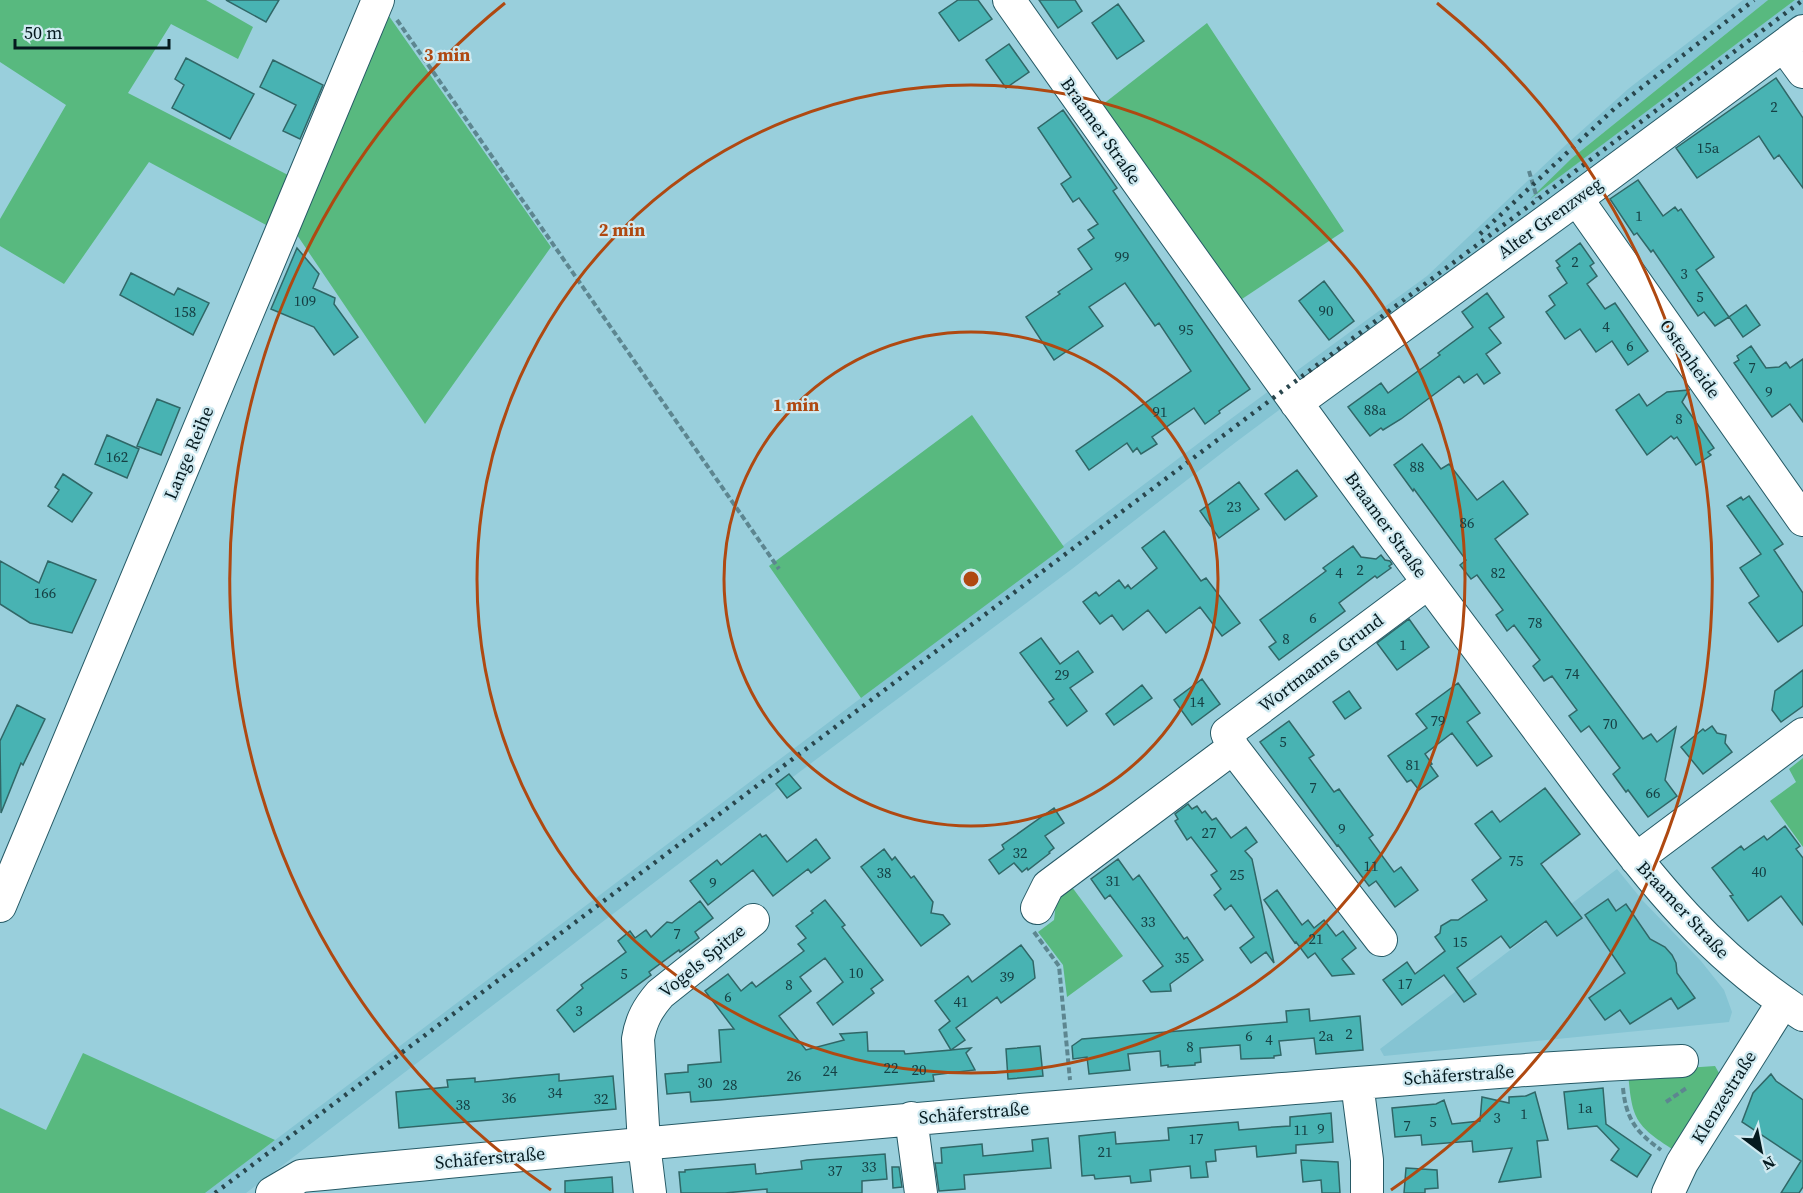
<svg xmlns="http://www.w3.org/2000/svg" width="1803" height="1193" viewBox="0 0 1803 1193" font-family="'Source Serif 4',serif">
<rect width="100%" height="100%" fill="#99cfdc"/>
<path fill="#85c4d3" d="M1743,0h25l-196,158 -37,37 260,-195h8v18l-107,83 -460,341 -164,127 -258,192 -568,432h-41l1027,-775 195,-142 131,-124 70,-63z
M1617,869l26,32 58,60 23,29 8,22 -3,10 -345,34 -4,-7z"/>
<path fill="#58b97f" d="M0,0h206l47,27 -15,32 -67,-35 -43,69 160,82 -20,51 -119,-64 -85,122 -64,-38v-27l66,-114 -66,-43z
M1768,0h27l-265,199 42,-41z
M384,9l167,238 -126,177 -130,-192z
M1207,23l137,208 -105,70 -137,-196z
M972,415l92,132 -203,151 -92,-132z
M1803,758v89l-33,-46 26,-19 -7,-13z
M1069,883l54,73 -56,41 -4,-32 -25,-33 16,-12 3,-25z
M83,1053l192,87 -70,53h-205v-85l46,22z
M1715,1066l4,7 -45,77c-40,-25 -42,-32 -46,-78z"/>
<path fill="#48b3b3" stroke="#306767" stroke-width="1.5" d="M226,0h53l-13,22z
M958,0h20l14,19 -33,22 -20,-28z
M1039,0h36l7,11 -24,17z
M1118,4l26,37 -27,18 -25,-36z
M1009,44l20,28 -23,16 -20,-28z
M186,58l68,36 -24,45 -58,-31 12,-23 -9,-6z
M273,60l50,25 -23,54 -17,-8 13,-26 -36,-18z
M1776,78l27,40v70l-24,-33 -5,4 -15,-23 -62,42 -21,-30z
M1063,110l54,78 -4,3 137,198 -31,22 1,2 -15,11 -11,-16 -42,29 5,7 -16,10 -4,-6 -4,4 -6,-9 -38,27 -13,-19 115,-80 -32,-48 -4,3 -30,-43 -36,24 14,19 -49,34 -28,-43 34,-23 -2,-2 34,-23 -14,-20 16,-11 -6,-8 10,-6 -19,-26 -6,4 -12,-18 10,-7 -33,-49z
M1638,180l25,36 12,-9 3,4 3,-2 33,48 -18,13 33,47 -14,9 -11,-14 -6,4 -45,-66 -2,2 -14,-19 -3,2 -24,-36z
M1580,243l14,20 -4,3 7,10 -10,8 18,25 10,-6 33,48 -20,14 -16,-24 -16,11 -16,-23 -15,10 -19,-27 9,-7 -6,-9 18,-13 -10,-15 3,-2 -4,-5z
M297,248l22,26 -6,14 22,10 -1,6 24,33 -24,18 -20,-28 -43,-18z
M131,273l43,22 4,-7 31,15 -16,32 -73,-40z
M1324,281l30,40 -25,19 -30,-39z
M1487,293l17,24 -15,11 12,15 -15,11 14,19 -16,11 -7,-10 -13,9 -5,-7 -58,43 -18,11 -2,-2 -11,8 -22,-29 33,-24 7,10 52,-38 -2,-2 35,-26 -11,-15z
M1746,305l14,20 -17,12 -14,-20z
M1751,346l15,22 13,-1 7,-5 4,6 13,-9v63l-13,-18 -18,13 -38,-54 5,-3 -2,-4z
M1689,390l-7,12 32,46 -6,4 3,3 -15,10 -19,-28 -3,2 -3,-3 -24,19 -31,-45 23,-16 8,12 20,-14z
M157,399l23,9 -19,47 -24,-9z
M107,435l32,14 -12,29 -32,-14z
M1422,444l19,25 8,-5 28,36 26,-19 25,33 -33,25 148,200 8,-5 6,8 19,-15 -11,53 12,16 -29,21 -20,-27 -2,2 -13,-18 7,-6 -31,-42 -8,6 -12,-16 8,-6 -25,-34 -8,5 -11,-15 7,-6 -26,-35 -7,6 -11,-16 7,-5 -26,-35 -6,4 -11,-14 6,-5 -52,-71 -1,2 -19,-26z
M1297,470l20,26 -32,24 -20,-26z
M63,474l29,19 -20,29 -24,-16 11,-16 -4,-3z
M1239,482l20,27 -40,29 -19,-27z
M1749,496l34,48 -9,6 29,43v32l-25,17 -29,-39 10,-7 -19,-28 21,-14 -34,-48 14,-9 2,3z
M1164,531l37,50 5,-3 34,45 -18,13 -22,-29 -34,26 -18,-23 -25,20 -11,-15 -12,9 -17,-22 13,-10 3,4 20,-16 6,8 3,-3 3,4 26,-21 -15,-20z
M1353,546l8,11 15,2 5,-4 4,5 5,1 2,3 -3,2 2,2 -14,10 -2,-2 -36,27 6,8 -66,49 -10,-13 7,-5 -16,-22 66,-49 -3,-3z
M0,561l39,22 9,-22 48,19 -24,53 -42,-10 -30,-19z
M1409,619l20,28 -32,23 -20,-27z
M1041,638l19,26 18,-13 15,21 -23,16 17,23 -20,15 -18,-24 5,-3 -34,-46z
M1803,670v36l-22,16 -9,-12 3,-19z
M1202,679l18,25 -28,21 -18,-25z
M1458,683l22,30 -13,9 25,34 -15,10 -25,-33 -27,21 7,10 -2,1 8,11 -19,14 -8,-10 -4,2 -19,-26 39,-28 -11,-14z
M1142,685l10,13 -38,27 -8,-11z
M1349,691l12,17 -16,11 -12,-17z
M17,705l28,14 -22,46 -2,-2 -20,50 -1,-72z
M1289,721l25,34 -5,3 25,34 5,-3 5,7 29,39 -4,3 25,34 7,-5 17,23 -23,17 -19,-26 -7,5 -31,-41 -1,1 -77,-104z
M1712,726l5,7 9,2 -1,8 7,9 -29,22 -22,-27 22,-18 2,2z
M789,774l12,14 -14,10 -11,-14z
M1545,788l35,46 -39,30 41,54 -25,18 -11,-15 -36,27 -9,-12 -44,32 19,26 -12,8 -20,-27 -42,30 -19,-25 24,-18 8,12 30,-23 -10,-14 5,-4 1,-7 10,-6h7l29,-20 -15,-20 29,-22 -26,-34 17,-13 8,11z
M1188,804l4,5 5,-3 5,7 3,-2 7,9 4,-2 15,20 15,-11 11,15 -12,9 7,8 22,104 -8,-11 -15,11 -11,-15 14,-11 -23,-32 -6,5 -11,-15 7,-6 -10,-14 6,-4 -26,-34 -4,3 -12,-19 3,-2 -3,-5z
M1054,808l10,15 -19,13 9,12 -5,4 1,1 -22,17 -1,-2 -5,4 -8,-9 -15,11 -10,-14 15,-11 -2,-4z
M1785,826l15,20 -4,3 7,9v67l-22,-29 -33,25 -18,-25 3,-1 -21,-27 29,-22 3,4 20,-14 3,4z
M760,834l2,3 4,-2 21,27 29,-23 14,19 -19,15 -3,-4 -35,27 -20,-26 -45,35 -18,-24 27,-21 4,5z
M884,849l8,11 3,-3 16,21 3,-2 19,26 -2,11 12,2 7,9 -29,22 -60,-79z
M1118,859l15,21 6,-5 45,64 3,-2 16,23 -33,24 1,7 -20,1 -8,-11 20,-15 -53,-71 -5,4 -14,-20z
M1277,890l25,35 6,-5 6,8 10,-8 12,16 7,-5 13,17 -14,11 12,15 -22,2 -17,-23 -7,5 -12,-16 -1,1 -31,-43z
M1608,899l8,12 10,-7 24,35 15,8 7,8 4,8 1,10 18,25 -17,11 -7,-11 -41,26 -10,-14 -15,10 -16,-22 36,-25 -40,-58z
M825,900l20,25 -3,2 41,53 -12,9 3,4 -41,32 -16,-22 26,-21 -18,-24 -25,19 11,14 -32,25 27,34 38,-10 -4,-6 27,-2 1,19h36l1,3 46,-4 -12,-20 11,-9 -15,-20 33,-25 4,6 49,-37 12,16 2,17 -34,25 -4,-6 -41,31 9,12 -14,10 20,-2 -5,5 9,17 -42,5 1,6 -215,19 -28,2 -1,-10 -23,2 -2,-20 23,-2v-7l33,-3 -2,-32 15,-1 -29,-38 23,-17 13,17 11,-9 4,5 48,-36 -6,-7 8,-6 -10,-12 17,-13 -2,-2z
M700,901l13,17 -18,14 4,6 -19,14 -1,-2 -30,22 2,3 -77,57 -17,-22 26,-22 -2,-3 45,-33 -8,-11 12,-10 5,7 11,-8 5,7 16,-15 5,1z
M1309,1009l1,12 50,-5 3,34 -47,4 -2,-16 -35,3 2,14 -7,1v2l-33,1 -1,-14 -40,3 1,14 -6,1v2l-27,2v-2l-7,1 -1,-15 -32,3 2,16 -41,4 -2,-17 -14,2 -1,-13 10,-7 205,-17 -1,-11z
M1040,1046l3,30 -35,3 -2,-30z
M559,1074v7l54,-5 3,33 -217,19 -3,-36 52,-5 -1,-7 28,-2v4z
M1771,1074l5,7 27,19v87l-4,6h-18l20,-32 -59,-39 11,-29z
M1603,1088l3,36 45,31 -14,22 -26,-17 8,-11 -22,-23 -29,3 -4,-37z
M1535,1092l13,48 -11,1 4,36 -42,5 13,-34 -39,4 -1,-11 -50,4 -1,-10 -26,2 -3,-29 44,-4 8,-4 8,24 28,-3 2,-24 27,6v-6l17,-1z
M1331,1113l2,29 -37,3v8l-39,4 -1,-11 -41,4 1,11 -10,1 2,15 -17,1 -1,-12 -40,4 1,11 -20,2 -1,-7 -35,3 -1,-4 -12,1 -3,-40 36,-4 1,12 53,-4 -1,-12 70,-6 1,8 35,-3 16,-1v-9z
M1048,1138l3,30 -87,7 1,14 -26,2 -4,-28h7l-1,-15 41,-4 1,12 50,-5 -1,-11z
M885,1154l2,25 -25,2v12h-95v-4l-42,4h-44l-2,-21h6v-2l70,-6 1,10 46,-5 -1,-8 6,-1z
M1301,1160l37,2 2,31h-18l-1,-13 -18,2z
M892,1167h7l3,20 -9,1z
M1406,1168l31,2 1,18 -13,1v4h-21z
M612,1177l1,16h-48v-12z"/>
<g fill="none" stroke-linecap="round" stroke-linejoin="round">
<g stroke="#265a66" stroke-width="34">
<path id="minor" d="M1009,0c156,221 313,442 476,658 35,47 70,94 105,141 66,87 120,156 213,216
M1784,46l19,26
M1577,199l226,321
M1296,403l264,-192 243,-180
M1233,748l148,192
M1636,859l167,-125
M0,906l378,-906
M1037,908l11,-22 185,-138 -6,-15 201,-150
M1357,1083l10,77v33
M911,1118l10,75
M272,1193l29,-17c319,-30 638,-61 957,-85 141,-11 282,-24 424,-30
M650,1193l-6,-49 -6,-105c3,-19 10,-31 22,-45l93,-74
M1668,1193l14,-30 101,-161"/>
</g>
<path stroke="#5d8690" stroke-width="4" stroke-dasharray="6 3" stroke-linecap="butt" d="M397,20l382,549
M1529,171l8,27
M1034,932l25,34 11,114
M1623,1088c3,31 13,44 38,62
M1666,1102l22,-15"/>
<use href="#minor" stroke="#fff" stroke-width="32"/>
<path stroke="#29464d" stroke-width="4.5" stroke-dasharray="3 6" stroke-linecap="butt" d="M1480,234l134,-125 140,-109
M215,1193l1588,-1193"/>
</g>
<g fill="none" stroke="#af4911" stroke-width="3">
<circle cx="971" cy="579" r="247"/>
<circle cx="971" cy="579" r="494"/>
<path d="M551 1190A741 741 0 0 1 505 3M1437 3A741 741 0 0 1 1391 1190"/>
</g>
<g text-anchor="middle" stroke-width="4.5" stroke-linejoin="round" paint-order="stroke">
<g font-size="15" fill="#164044">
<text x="1774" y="112">2</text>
<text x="1708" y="153">15a</text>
<text x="1639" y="221">1</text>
<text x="1122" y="262">99</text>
<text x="1575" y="267">2</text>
<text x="1684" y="279">3</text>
<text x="1700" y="302">5</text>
<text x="305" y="306">109</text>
<text x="1326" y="316">90</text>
<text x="185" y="317">158</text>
<text x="1606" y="332">4</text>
<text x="1186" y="335">95</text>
<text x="1630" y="351">6</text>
<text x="1752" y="373">7</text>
<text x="1769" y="397">9</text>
<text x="1375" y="415">88a</text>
<text x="1160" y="417">91</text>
<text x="1679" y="424">8</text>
<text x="117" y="462">162</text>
<text x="1417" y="472">88</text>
<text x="1234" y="512">23</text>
<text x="1467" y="528">86</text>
<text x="1360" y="575">2</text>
<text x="1339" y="578">4</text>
<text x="1498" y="578">82</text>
<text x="45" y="598">166</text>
<text x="1313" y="623">6</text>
<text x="1535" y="628">78</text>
<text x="1286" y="644">8</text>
<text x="1403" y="650">1</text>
<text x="1572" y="679">74</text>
<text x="1062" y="680">29</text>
<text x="1197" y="707">14</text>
<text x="1438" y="726">79</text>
<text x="1610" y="729">70</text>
<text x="1283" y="747">5</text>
<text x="1413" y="770">81</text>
<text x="1313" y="793">7</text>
<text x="1653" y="798">66</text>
<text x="1342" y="834">9</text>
<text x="1209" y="838">27</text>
<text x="1020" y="858">32</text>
<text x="1516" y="866">75</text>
<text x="1371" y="871">11</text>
<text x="1759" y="877">40</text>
<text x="884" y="878">38</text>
<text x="1237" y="880">25</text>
<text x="1113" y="886">31</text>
<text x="713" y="888">9</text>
<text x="1148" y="927">33</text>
<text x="677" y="939">7</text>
<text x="1316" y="944">21</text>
<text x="1460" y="947">15</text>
<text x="1182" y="963">35</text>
<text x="856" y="978">10</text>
<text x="624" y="979">5</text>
<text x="1007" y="982">39</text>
<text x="1405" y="989">17</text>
<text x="789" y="990">8</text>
<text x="728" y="1002">6</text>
<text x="961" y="1007">41</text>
<text x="579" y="1016">3</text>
<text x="1349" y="1039">2</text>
<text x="1249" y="1041">6</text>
<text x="1326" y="1041">2a</text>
<text x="1269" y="1045">4</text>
<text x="1190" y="1052">8</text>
<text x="891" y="1073">22</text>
<text x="919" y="1075">20</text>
<text x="830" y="1076">24</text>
<text x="794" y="1081">26</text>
<text x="705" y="1088">30</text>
<text x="730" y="1090">28</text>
<text x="555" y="1098">34</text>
<text x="509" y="1103">36</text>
<text x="601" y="1104">32</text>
<text x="463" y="1110">38</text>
<text x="1585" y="1113">1a</text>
<text x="1524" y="1119">1</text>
<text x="1497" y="1123">3</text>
<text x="1433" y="1127">5</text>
<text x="1407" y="1131">7</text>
<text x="1321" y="1134">9</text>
<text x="1301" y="1135">11</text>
<text x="1196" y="1144">17</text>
<text x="1105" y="1157">21</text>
<text x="869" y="1172">33</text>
<text x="835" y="1176">37</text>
</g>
<g font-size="18" fill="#051a1f" stroke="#d0eaf1">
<text transform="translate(1101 131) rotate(55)" y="6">Braamer Straße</text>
<text transform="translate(1550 218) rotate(-36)" y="6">Alter Grenzweg</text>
<text transform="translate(1690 359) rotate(55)" y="6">Ostenheide</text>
<text transform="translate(189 453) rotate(-67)" y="6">Lange Reihe</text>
<text transform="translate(1386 525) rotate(54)" y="6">Braamer Straße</text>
<text transform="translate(1321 663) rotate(-37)" y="6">Wortmanns Grund</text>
<text transform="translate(1683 910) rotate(47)" y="6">Braamer Straße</text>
<text transform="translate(702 961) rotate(-39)" y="6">Vogels Spitze</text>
<text transform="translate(1459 1075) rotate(-4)" y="6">Schäferstraße</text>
<text transform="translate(1724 1097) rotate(-58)" y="6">Klenzestraße</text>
<text transform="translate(974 1113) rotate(-5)" y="6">Schäferstraße</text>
<text transform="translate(490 1158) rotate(-5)" y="6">Schäferstraße</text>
</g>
</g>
<circle cx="971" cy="579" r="9" fill="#af4911" stroke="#d0eaf1" stroke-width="3"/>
<g font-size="18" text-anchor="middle" font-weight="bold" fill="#af4911" stroke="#d0eaf1" stroke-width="4.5" stroke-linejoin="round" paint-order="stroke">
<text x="447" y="61">3 min</text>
<text x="622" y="236">2 min</text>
<text x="796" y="411">1 min</text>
</g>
<g transform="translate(1761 1151) rotate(148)" stroke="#d0eaf1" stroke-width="4.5" paint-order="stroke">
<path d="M0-4.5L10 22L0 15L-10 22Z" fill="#051a1f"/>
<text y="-9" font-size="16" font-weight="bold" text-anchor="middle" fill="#051a1f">N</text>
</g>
<path d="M15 39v9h154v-9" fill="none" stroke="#051a1f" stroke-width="3"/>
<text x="24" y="39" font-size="18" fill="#051a1f" stroke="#d0eaf1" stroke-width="4.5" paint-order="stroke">50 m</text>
</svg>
